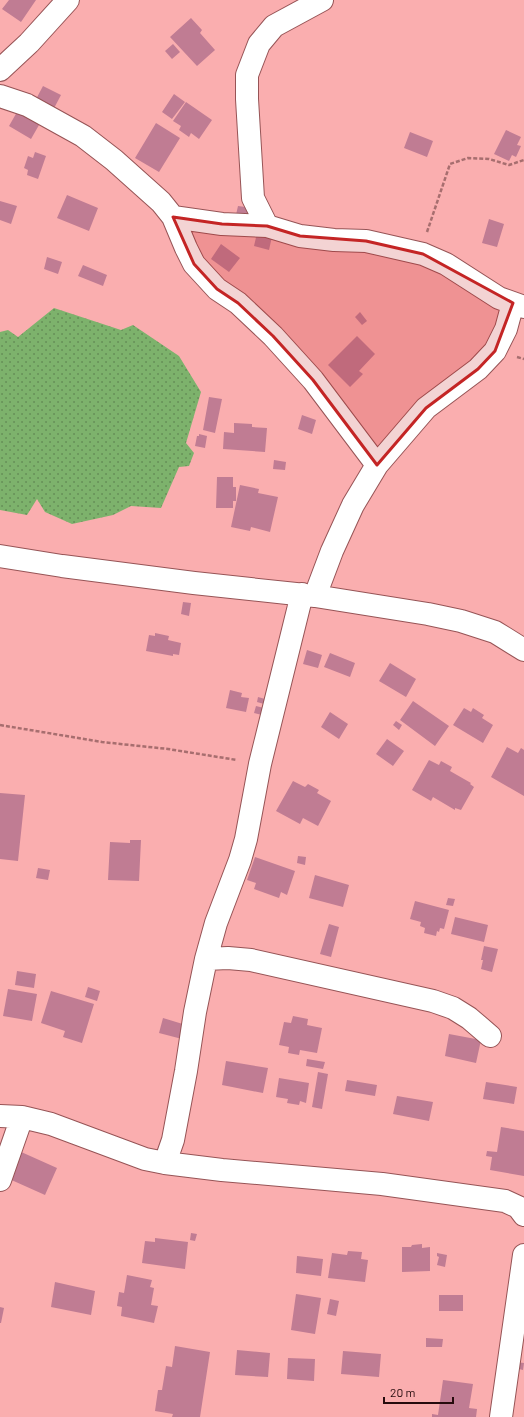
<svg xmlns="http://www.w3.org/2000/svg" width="524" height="1417" viewBox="0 0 524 1417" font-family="Barlow,sans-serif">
<defs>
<pattern id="grass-dots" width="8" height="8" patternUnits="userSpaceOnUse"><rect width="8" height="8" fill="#7db26c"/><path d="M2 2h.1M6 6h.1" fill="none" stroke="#668f57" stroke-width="1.8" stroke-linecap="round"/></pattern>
</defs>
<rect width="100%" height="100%" fill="#faaeaf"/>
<path fill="url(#grass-dots)" d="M54,308l67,22 12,-5 46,31 22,36 -15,51 8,10 -5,13 -10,1 -18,41 -30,-2 -18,9 -41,9 -27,-12 -8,-13 -10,16 -27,-5v-178l8,-2 10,7z"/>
<path fill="#c07c93" d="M9,0h27l-15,22 -19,-13z
M191,18l11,12 -2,3 15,17 -18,16 -27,-29z
M173,44l7,8 -8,7 -7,-8z
M43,86l18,9 -9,17 -18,-9z
M174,94l11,8 -13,17 -10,-7z
M186,102l26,18 -13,19 -8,-6 -2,4 -10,-7 2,-4 -8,-5z
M17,112l26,6 -12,21 -22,-13z
M156,123l24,15 -21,34 -24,-14z
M506,130l15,7 -4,8 4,1 -5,11 -4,-2 -3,6 -15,-7z
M410,132l23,9 -6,16 -23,-9z
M35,152l11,4 -8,23 -11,-4 1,-5 -4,-2 4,-12 5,2z
M67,195l31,13 -9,23 -32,-13z
M0,201l17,5 -6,18 -11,-4z
M238,206l15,2 -2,14 -16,-3z
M489,219l15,5 -7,23 -15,-4z
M258,229l15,3 -4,18 -15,-4z
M221,244l19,14 -11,14 -18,-13z
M47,257l15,5 -4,12 -14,-5z
M83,265l24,10 -4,11 -25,-10z
M360,312l7,9 -5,4 -7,-8z
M357,336l18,18 -16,17 4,3 -13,13 -22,-22z
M209,397l13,2 -7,34 -12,-3z
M302,415l14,5 -4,14 -14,-5z
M234,423l18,1v3l15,1 -2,24 -42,-3 1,-17 10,1z
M199,434l8,2 -2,12 -10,-2 2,-10h2z
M274,460l12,2 -1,8 -12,-1z
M217,477h16v10h3v14h-3v7h-17z
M240,485l19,4 -1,4 20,4 -8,35 -19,-5 -1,4 -19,-4z
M183,602l8,1 -2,13 -8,-2z
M155,633l14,3 -1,4 13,3 -2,12 -6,-1v2l-27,-5 3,-16 6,1z
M307,650l15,5 -4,13 -15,-4z
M330,653l25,10 -5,14 -26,-10z
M390,663l26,16 -10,18 -27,-16z
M230,690l12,3 -1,4 8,1 -3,14 -20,-4z
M258,697l7,2 -1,5 -7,-2z
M413,701l36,25 -14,20 -35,-26z
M256,706l8,2 -2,7 -8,-2z
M464,708l7,4 2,-4 11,7 -2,3 11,7 -10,18 -30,-18z
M330,712l18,12 -9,15 -18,-12z
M396,721l6,4 -3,5 -6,-5z
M387,739l17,12 -11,15 -17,-12z
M507,747l11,6 3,-5 3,2v46l-33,-19z
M429,760l10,5 2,-4 11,6 -2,4 21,12 -1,1 4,3 -13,23 -6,-2v2l-22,-13 -2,4 -19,-11z
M293,781l12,6 3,-3 11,6 -2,3 14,8 -13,25 -15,-8 -3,6 -24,-13z
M0,793l25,2 -7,66 -18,-2z
M130,840h11l-2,41 -31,-1 2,-38 20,1z
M298,856l8,1 -1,8 -8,-2z
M255,857l40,14 -8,24 -6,-3 -2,6 -25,-9 2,-6 -9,-3z
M38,868l12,2 -2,10 -12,-2z
M315,875l34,10 -6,22 -34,-9z
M448,898l7,1 -2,7 -7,-1z
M415,901l34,9 -5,19 -4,-1 -1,4 -2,-1 -1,5 -12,-3 1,-5 -5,-2 1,-4 -11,-3z
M455,917l33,8 -4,17 -33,-8z
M329,924l10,3 -8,30 -11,-3z
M484,946l14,3 -6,23 -11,-3 2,-9h-2z
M17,971l19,3 -2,14 -19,-3z
M88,987l12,4 -3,10 -12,-4z
M8,989l29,5 -5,27 -29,-5z
M51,991l43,13 -12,39 -19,-6 2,-6 -24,-8z
M293,1016l15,3 -1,6 15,3 -5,25 -17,-3 -1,5 -11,-2 1,-6 -10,-2 5,-23 7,1z
M163,1018l23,7 -4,14 -23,-6z
M449,1034l32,6 -5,23 -31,-7z
M307,1059l18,3 -2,7 -17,-3z
M226,1061l42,7 -5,25 -41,-8z
M318,1072l10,2 -6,35 -10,-2z
M279,1078l30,5 -3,20 -6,-2 -1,4 -12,-2 1,-4 -12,-2z
M347,1080l30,5 -2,11 -30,-5z
M486,1082l31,5 -3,17 -31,-5z
M397,1096l36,6 -4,19 -36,-7z
M501,1127l23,4v45l-34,-6 2,-13 -6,-1 1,-5 10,1z
M19,1151l38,17 -12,27 -38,-17z
M191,1233l6,1 -2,7 -5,-1z
M155,1238l33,4 -3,27 -43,-6 3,-22 10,1z
M422,1244v4l8,-1v24l-28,1v-25h9l1,-2z
M348,1251l14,1 -1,7 7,1 -3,22 -37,-4 4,-25 15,2z
M437,1253l10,2 -2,12 -8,-2 2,-8 -2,-1z
M297,1256l26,3 -2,17 -25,-3z
M127,1275l25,5 -2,7 4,1 -3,17 7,1 -4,17 -33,-7 1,-9 -5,-1 2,-14 5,1z
M55,1282l40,9 -4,24 -40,-8z
M296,1294l25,4 -6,36 -24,-4z
M439,1295h24v16h-24z
M330,1299l9,2 -3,15 -9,-2z
M0,1307l4,1 -3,15h-1z
M426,1338l17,1 -1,8h-16z
M175,1346l35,6 -10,65h-28l1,-3 -18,-3 3,-21h4l4,-24 6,1z
M237,1350l33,3 -2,24 -33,-2z
M343,1351l38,3 -2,23 -38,-3z
M288,1358l27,1 -1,22 -27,-2z
M515,1362l9,1 -1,7 -8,-2z
M443,1380l30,4 -4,24 8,1 -1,8h-44v-3l6,1z"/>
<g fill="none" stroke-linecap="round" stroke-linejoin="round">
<g stroke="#965456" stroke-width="24">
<path id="minor" d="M0,70l29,-27 39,-43
M0,96l27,9 56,31 31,24 47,42 12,15 13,31 8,16 23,25 21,14 35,33 40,44 64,85
M173,217l49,7 45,2 33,10 34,4 32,1 57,13 23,10 53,34 25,9
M267,226l-14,-28 -6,-99v-24l12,-31 15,-18 48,-26
M0,556l62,10 132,17 121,13 113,18 33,7 34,11 29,18
M315,596l17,-45 21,-46 24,-40 49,-57 52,-39 17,-18 11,-22 7,-26
M206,959l22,-1 23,2 182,41 20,7 16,10 21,18
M0,1116l22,1 29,7 94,35 20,4 57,7 160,14 123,17 13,6 6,8
M165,1163l8,-23 13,-69 9,-59 11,-53 10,-36 24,-63 6,-21 14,-75 42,-170
M0,1180l22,-63
M501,1417l23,-162"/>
</g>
<path stroke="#a76e6f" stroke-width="2.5" stroke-dasharray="4 2" stroke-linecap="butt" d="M427,232l23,-68 18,-6 21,1 20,6 15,-5
M517,357l7,2
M0,725l102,17 66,7 69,11"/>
<use href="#minor" stroke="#fff" stroke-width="22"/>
</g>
<path fill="#c42525" fill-opacity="0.2" stroke="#c42525" stroke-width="3" stroke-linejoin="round" d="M173,217l49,7 45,2 33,10 66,5 57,13 90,49 -18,48 -17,18 -52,39 -49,57 -64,-85 -40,-44 -35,-33 -21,-14 -23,-25z"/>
<path d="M384 1397v6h69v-6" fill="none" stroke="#260b0d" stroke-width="2"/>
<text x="390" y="1397" font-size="12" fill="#260b0d" stroke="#faaeaf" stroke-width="3" paint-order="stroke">20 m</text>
</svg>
